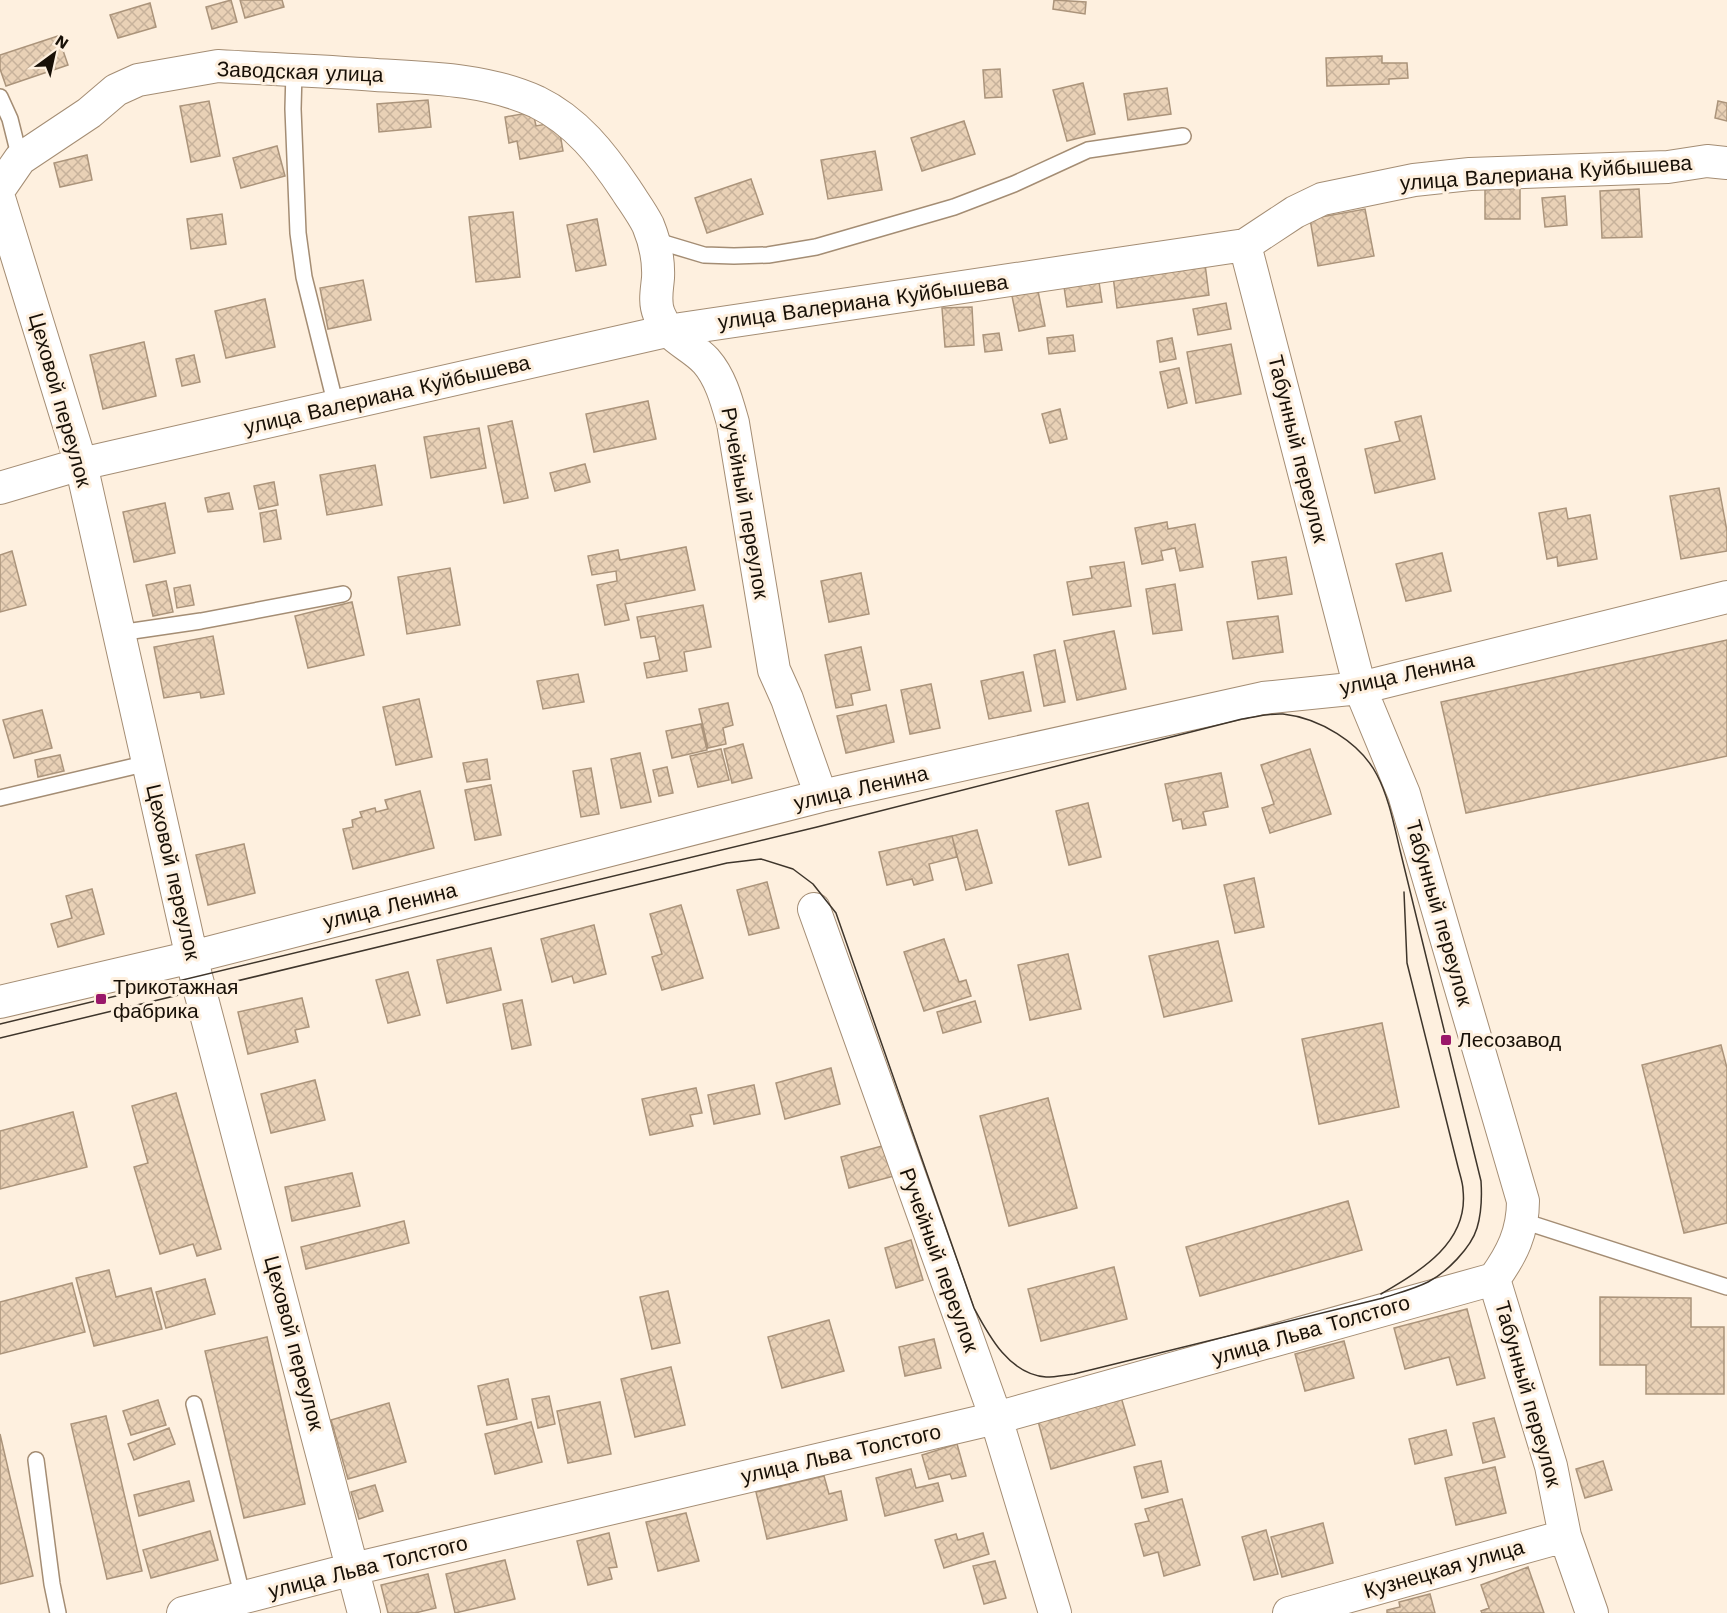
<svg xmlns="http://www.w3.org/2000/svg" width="1727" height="1613" viewBox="0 0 1727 1613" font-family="'Work Sans',sans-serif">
<defs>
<pattern id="building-cross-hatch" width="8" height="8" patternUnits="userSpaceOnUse" patternTransform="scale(1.5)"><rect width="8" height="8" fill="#e9d1b6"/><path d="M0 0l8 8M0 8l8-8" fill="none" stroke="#c7b29b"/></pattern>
</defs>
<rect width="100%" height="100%" fill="#fef0df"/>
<path fill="url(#building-cross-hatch)" stroke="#ab947b" stroke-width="1.5" d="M231,0l6,22 -25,7 -6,-22z
M240,0h42l2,7 -39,11z
M1054,0l32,2 -1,12 -32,-5z
M150,3l6,24 -38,11 -8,-23z
M58,36l10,29 -62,21 -6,-17v-14z
M1382,56v7h25l1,15 -19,1v5l-62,2 -1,-28z
M1000,69l2,28 -17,1 -2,-28z
M1083,83l12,51 -28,7 -14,-51z
M1167,88l4,26 -43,6 -4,-26z
M428,100l3,27 -52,5 -2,-28z
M209,101l11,55 -29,6 -11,-56z
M1718,101l9,2v18l-12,-3z
M533,112l3,14 22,-4 5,29 -43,8 -3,-18 -8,2 -4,-26z
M964,121l11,33 -53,17 -11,-33z
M277,146l8,30 -44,12 -8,-30z
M875,151l7,39 -54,9 -7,-39z
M87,155l5,25 -32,7 -6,-24z
M751,179l12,35 -56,19 -12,-35z
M1485,187l35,1v31h-35z
M1639,189l3,48 -40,1 -2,-47z
M1565,196l2,29 -22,2 -3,-29z
M1365,209l9,47 -56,10 -8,-47z
M513,212l7,65 -44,5 -7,-65z
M222,214l4,30 -35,5 -4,-30z
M597,219l9,46 -30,6 -9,-46z
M1205,264l4,31 -92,13 -4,-32z
M363,280l8,40 -43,9 -8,-41z
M1099,282l3,20 -35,5 -3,-20z
M1038,291l7,35 -26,5 -7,-35z
M265,299l10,48 -49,11 -11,-47z
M1226,303l5,26 -33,6 -5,-26z
M972,307l2,38 -29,2 -3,-39z
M999,333l3,17 -17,2 -2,-17z
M1073,335l2,16 -26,3 -2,-16z
M1172,338l4,21 -16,3 -3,-21z
M144,342l12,54 -53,13 -13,-54z
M1231,344l10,50 -45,9 -9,-51z
M194,355l6,27 -18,4 -6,-27z
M1179,368l8,35 -19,5 -8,-36z
M648,401l8,38 -62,13 -8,-38z
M1060,409l7,30 -17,4 -8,-29z
M1421,416l14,63 -60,14 -10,-44 35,-8 -5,-19z
M512,421l16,77 -24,5 -16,-77z
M479,428l7,40 -55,10 -7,-41z
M585,464l5,18 -35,9 -5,-18z
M375,465l7,40 -55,10 -7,-40z
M274,482l4,23 -19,4 -5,-23z
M1719,488l8,43v20l-46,8 -11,-63z
M229,493l4,16 -25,3 -3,-14z
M165,503l10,50 -41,9 -11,-50z
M1566,508l2,11 22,-4 7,44 -39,7 -1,-9 -10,2 -8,-46z
M276,510l5,29 -17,3 -4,-29z
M1167,522l1,7 27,-5 8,43 -23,4 -5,-23 -14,3 2,9 -21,4 -7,-36z
M686,547l9,43 -70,14 4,16 -24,5 -8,-40 20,-4 -1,-10 -24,4 -4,-19 30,-6 2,10z
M12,551l14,54 -26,7v-57z
M1442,553l9,38 -45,10 -10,-37z
M1286,557l6,37 -34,5 -6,-37z
M1124,562l7,44 -58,9 -6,-33 25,-4 -2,-11z
M450,568l10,57 -53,9 -9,-57z
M861,573l8,41 -40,8 -8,-41z
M166,581l7,31 -20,4 -7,-31z
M1175,584l7,46 -29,4 -7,-45z
M190,585l4,20 -17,3 -3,-20z
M352,602l12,53 -56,13 -13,-52z
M703,605l8,42 -27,5 3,19 -40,7 -3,-15 16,-3 -5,-24 -14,2 -4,-21z
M1278,616l5,36 -50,7 -6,-37z
M1114,631l12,58 -49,11 -13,-59z
M213,636l11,58 -23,4 -1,-6 -36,6 -10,-51z
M1727,640v116l-261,57 -25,-111z
M861,647l9,43 -19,4 2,11 -17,3 -11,-53z
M1055,650l10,52 -21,4 -10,-51z
M1023,672l8,39 -42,8 -8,-38z
M578,674l6,28 -41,7 -6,-28z
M931,684l9,44 -30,6 -9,-44z
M419,699l13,58 -36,8 -13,-58z
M728,703l5,22 -10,3 3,16 -18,4 -9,-39z
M886,705l8,37 -48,11 -9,-37z
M42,710l10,38 -38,10 -11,-38z
M701,724l6,26 -35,8 -6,-27z
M743,744l9,34 -20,5 -8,-34z
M721,749l8,31 -31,7 -8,-31z
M1310,749l21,65 -61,19 -8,-25 12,-4 -13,-39z
M640,753l11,49 -30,6 -10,-49z
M60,755l4,16 -26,6 -3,-17z
M487,759l3,20 -23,3 -4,-19z
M667,767l6,26 -14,3 -6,-26z
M591,768l8,46 -18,3 -8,-46z
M1221,773l7,34 -25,5 3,13 -23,4 -2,-10 -8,2 -8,-37z
M491,785l10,50 -26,5 -10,-50z
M420,791l14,57 -81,21 -10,-40 10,-2 -1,-7 10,-3 -2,-5 15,-4 1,4 12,-3 -3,-9z
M1088,803l13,54 -32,8 -13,-54z
M977,830l15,53 -26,7 -14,-54z
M952,836l5,21 -28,7 4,16 -19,5 -2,-6 -25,6 -8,-33z
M244,844l11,49 -47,12 -12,-50z
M1254,878l10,49 -29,6 -11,-48z
M767,882l12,46 -30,7 -12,-45z
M92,889l12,45 -46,13 -7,-23 21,-6 -6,-22z
M681,905l22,73 -41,12 -10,-33 10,-3 -12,-40z
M594,925l12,49 -32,9 -2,-7 -20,6 -11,-43z
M944,939l15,43 7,-2 5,16 -47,15 -20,-59z
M1218,941l14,60 -68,16 -15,-61z
M491,948l10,42 -54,13 -10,-43z
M1068,954l13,55 -51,11 -12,-55z
M408,972l12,43 -32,8 -12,-43z
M302,998l7,29 -14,3 3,12 -50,12 -10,-42z
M522,1000l9,45 -19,4 -9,-45z
M975,1001l6,21 -38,11 -6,-21z
M1382,1023l17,84 -80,17 -17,-85z
M1721,1045l6,23v155l-43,10 -42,-168z
M831,1068l9,36 -55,15 -9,-36z
M315,1080l10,40 -54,13 -10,-39z
M754,1085l6,29 -46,10 -6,-29z
M696,1088l6,25 -12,2 3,11 -43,9 -8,-36z
M176,1093l45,156 -24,7 -4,-12 -33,10 -26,-87 14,-4 -16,-57z
M1048,1098l29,110 -68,18 -29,-110z
M73,1112l14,55 -87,22v-58z
M886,1145l8,31 -45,12 -8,-31z
M352,1173l8,33 -68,15 -7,-34z
M1348,1201l14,49 -162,46 -14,-49z
M404,1221l5,22 -103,26 -5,-22z
M911,1240l12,40 -27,8 -11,-40z
M1114,1267l13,52 -86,22 -13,-52z
M109,1270l7,27 35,-9 11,41 -68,17 -18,-68z
M205,1279l10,35 -49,14 -10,-36z
M72,1283l13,49 -85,22v-52z
M668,1291l12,52 -28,6 -12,-52z
M1600,1297l91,1v29h33v67h-78v-29h-46z
M1467,1309l18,69 -28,7 -8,-28 -44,12 -11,-41z
M829,1320l15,51 -62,17 -14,-51z
M267,1337l38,167 -61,14 -39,-167z
M934,1339l7,29 -36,8 -6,-29z
M1344,1341l10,37 -49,13 -10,-37z
M671,1367l14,58 -50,12 -14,-58z
M508,1379l9,40 -30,6 -9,-39z
M549,1396l6,28 -17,4 -6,-29z
M1121,1397l14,48 -84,24 -13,-48z
M158,1400l8,25 -35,10 -8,-24z
M600,1402l11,52 -43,9 -11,-52z
M389,1403l17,59 -58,17 -17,-59z
M106,1416l36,155 -35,8 -36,-155z
M1494,1418l11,39 -22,6 -10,-40z
M531,1422l11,40 -47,12 -10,-40z
M169,1428l6,16 -41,16 -6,-16z
M1446,1430l6,25 -37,9 -6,-25z
M0,1434l33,142 -33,8z
M957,1444l9,32 -14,3 -2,-5 -21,5 -7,-24z
M1161,1461l7,31 -26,6 -8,-31z
M1603,1461l9,29 -27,8 -9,-29z
M1495,1467l11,46 -50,12 -11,-47z
M911,1469l5,19 22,-5 5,18 -58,15 -9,-38z
M824,1476l5,18 12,-3 6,29 -80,19 -11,-47z
M189,1481l5,20 -55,15 -5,-21z
M375,1485l8,26 -24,8 -8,-27z
M1182,1499l18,66 -36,11 -6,-24 -14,4 -9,-32 14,-3 -4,-12z
M686,1513l13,48 -41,10 -12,-49z
M1323,1523l10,40 -51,14 -11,-40z
M1266,1530l12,44 -24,6 -12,-43z
M210,1531l8,29 -67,18 -8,-28z
M609,1533l8,34 -8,1 3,11 -24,6 -11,-44z
M983,1533l6,21 -45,14 -9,-28 21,-6 2,6z
M505,1560l10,39 -60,14 -9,-39z
M995,1561l11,37 -22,6 -11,-38z
M1528,1567l16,46h-62l-1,-2 8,-3 -8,-23z
M428,1574l8,34 -21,5h-27l-7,-28z
M1430,1594l5,19h-48v-3l13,-3 -1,-5z"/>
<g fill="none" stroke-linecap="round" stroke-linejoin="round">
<g stroke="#a48d74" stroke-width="18">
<path id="lane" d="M294,71l-1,38 5,124 6,44 32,129
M0,97l10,22 10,40
M654,240l50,15 30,1 34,-1 48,-8 138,-40 60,-23 74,-34 95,-14
M119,633l82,-12 142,-27
M0,798l148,-35
M1523,1221l204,66
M194,1404l49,194
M36,1460l16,124 6,29"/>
</g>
<g stroke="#a48d74" stroke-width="34">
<path id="street" d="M0,188l20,-29 69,-46 27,-23 22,-10 80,-14c53,3 105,5 158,9 54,3 111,4 161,27 39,19 65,52 89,88 7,11 16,23 22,35 7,17 11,34 10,53 -1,12 -4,24 1,36 9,25 30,29 47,47 15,17 21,41 27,62l41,247 13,29 34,97
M0,201l81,263 115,512 168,637
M1245,245l115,443 44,106 119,407c0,31 -11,53 -29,78l57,187 14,70 27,77
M0,488l81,-24 586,-133 578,-86 50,-33 27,-13 92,-19 56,-6 198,-7 39,-6 20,2
M814,909l182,509 59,195
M0,1002l192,-45 629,-161 442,-98 97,-10 367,-91
M183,1613l170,-44 643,-151 498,-139
M1289,1613l276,-77"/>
</g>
<use href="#lane" stroke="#fff" stroke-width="15"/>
<use href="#street" stroke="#fff" stroke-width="32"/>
<path stroke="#3e352b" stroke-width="1.5" d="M0,1024l817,-197 425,-108c13,-2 28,-6 41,-5 36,4 77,28 94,61 12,23 17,50 23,75l81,331c1,16 1,31 -4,47 -6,20 -31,45 -49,54 -14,7 -30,11 -45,16l-309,76c-9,1 -19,3 -28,3 -37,-3 -57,-41 -72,-69l-138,-395 -23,-29 -20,-15 -32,-10 -34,4 -727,175
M1381,1294c39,-23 88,-51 82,-104 0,-7 -3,-15 -5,-23l-51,-204 -3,-71"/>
</g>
<g fill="#9a176a" stroke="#fef0df" stroke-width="2">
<rect x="95" y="993" width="12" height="12" rx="3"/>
<rect x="1440" y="1034" width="12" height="12" rx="3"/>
</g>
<g text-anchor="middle" stroke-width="6" stroke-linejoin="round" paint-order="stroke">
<g font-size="21" fill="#181007" stroke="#fef0df">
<text transform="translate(300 72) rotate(2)" y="7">Заводская улица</text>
<text transform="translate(1546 173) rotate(-4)" y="7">улица Валериана Куйбышева</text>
<text transform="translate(863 302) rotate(-8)" y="7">улица Валериана Куйбышева</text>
<text transform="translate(387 395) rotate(-13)" y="7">улица Валериана Куйбышева</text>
<text transform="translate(60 400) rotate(74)" y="7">Цеховой переулок</text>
<text transform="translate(1298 449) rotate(76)" y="7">Табунный переулок</text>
<text transform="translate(745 503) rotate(80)" y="7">Ручейный переулок</text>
<text transform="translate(1407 674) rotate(-12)" y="7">улица Ленина</text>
<text transform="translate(861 788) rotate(-13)" y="7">улица Ленина</text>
<text transform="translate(173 872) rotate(77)" y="7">Цеховой переулок</text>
<text transform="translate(390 906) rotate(-14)" y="7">улица Ленина</text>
<text transform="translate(1439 913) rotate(74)" y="7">Табунный переулок</text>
<text transform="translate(939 1260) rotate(70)" y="7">Ручейный переулок</text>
<text transform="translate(1311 1330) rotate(-16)" y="7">улица Льва Толстого</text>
<text transform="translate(294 1343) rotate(75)" y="7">Цеховой переулок</text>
<text transform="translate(1528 1394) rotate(74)" y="7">Табунный переулок</text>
<text transform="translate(841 1454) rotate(-13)" y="7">улица Льва Толстого</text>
<text transform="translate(368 1567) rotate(-14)" y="7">улица Льва Толстого</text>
<text transform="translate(1444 1569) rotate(-16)" y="7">Кузнецкая улица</text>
</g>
<g font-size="21" fill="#181007" stroke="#fef0df" text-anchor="start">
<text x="113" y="994">Трикотажная<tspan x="113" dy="24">фабрика</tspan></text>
<text x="1458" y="1047">Лесозавод</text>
</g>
</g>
<g transform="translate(54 54) rotate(33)" stroke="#fef0df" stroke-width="4.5" paint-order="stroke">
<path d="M0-4.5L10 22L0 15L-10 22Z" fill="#181007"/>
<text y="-9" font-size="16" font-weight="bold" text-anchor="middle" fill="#181007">N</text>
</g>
</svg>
